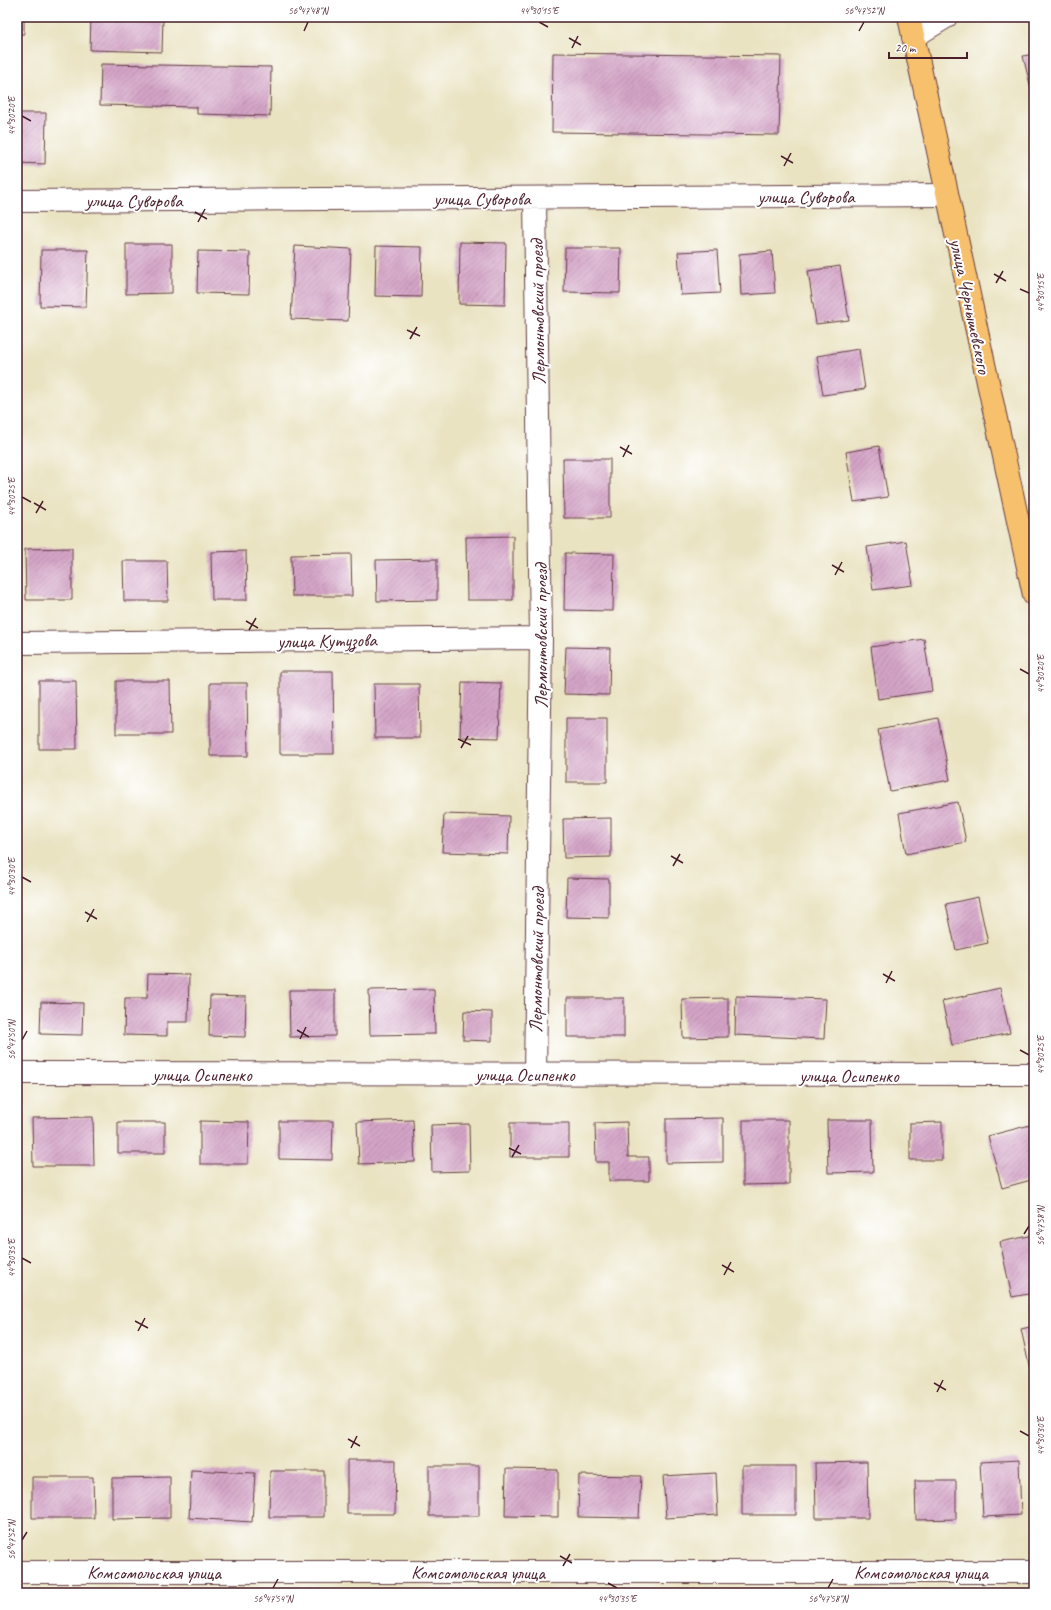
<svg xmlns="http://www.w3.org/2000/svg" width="1051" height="1610" viewBox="0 0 1051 1610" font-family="Caveat,sans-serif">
<defs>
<pattern id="building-hatch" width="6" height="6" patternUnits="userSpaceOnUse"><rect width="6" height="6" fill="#d4a4c7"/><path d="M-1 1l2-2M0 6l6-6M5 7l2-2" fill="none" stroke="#ae85a2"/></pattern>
</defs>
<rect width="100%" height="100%" fill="#fff"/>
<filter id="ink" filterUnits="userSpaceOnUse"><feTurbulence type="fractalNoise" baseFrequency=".025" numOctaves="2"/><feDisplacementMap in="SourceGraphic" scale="8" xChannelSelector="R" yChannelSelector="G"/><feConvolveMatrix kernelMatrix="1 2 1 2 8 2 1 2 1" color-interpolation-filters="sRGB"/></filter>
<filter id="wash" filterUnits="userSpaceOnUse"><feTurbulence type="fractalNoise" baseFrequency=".012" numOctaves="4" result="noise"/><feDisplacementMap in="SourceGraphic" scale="16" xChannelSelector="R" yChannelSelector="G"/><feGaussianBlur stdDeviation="0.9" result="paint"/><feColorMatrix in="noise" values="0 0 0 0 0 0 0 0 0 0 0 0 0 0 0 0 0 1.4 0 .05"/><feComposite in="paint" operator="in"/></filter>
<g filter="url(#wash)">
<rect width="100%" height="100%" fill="#eae3c2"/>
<g id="blocks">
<path fill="url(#building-hatch)" d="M17,17h7v17h-7z
M91,17h72l-1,35 -72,-2z
M553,53l228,3 -2,79 -227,-3z
M1034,54v43h-1l-10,-41z
M101,64l170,3 -1,49 -73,-2v-7l-97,-2z
M17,113h29l-1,51 -28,-1z
M460,242l46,1 -1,62 -46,-1z
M126,244h46v49l-46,1z
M295,246l56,3 -3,72 -57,-2z
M376,246l46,1 -1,50 -46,-1z
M565,248h56l-1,45 -56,-1z
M41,250h47l-2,57 -46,-1z
M717,250l3,43 -39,2 -3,-43z
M198,251l52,1 -1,42 -52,-1z
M772,251l3,42 -34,2 -2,-41z
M840,266l9,54 -33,4 -8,-53z
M859,349l6,40 -42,6 -6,-39z
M879,446l9,51 -34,5 -8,-50z
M563,459h47v59h-46z
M513,536v64h-46l-1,-63z
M906,541l7,44 -40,5 -6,-43z
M72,548v52h-46l-1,-51z
M246,551l1,49h-35l-1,-48z
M565,553l49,1 -1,57 -49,-1z
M351,554l1,42h-60l-1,-41z
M437,559v41l-60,1 -1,-41z
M123,561h44l1,40h-44z
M924,639l8,52 -54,8 -7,-52z
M566,647l44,1 -1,47 -45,-1z
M280,671h53l1,83h-54z
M39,681h37l1,68h-38z
M116,681h54l1,53h-55z
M462,682l39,1 -2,55 -39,-1z
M210,683h37l1,73h-38z
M374,684h45l1,54h-45z
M566,718h41v64h-41z
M938,718l12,62 -60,11 -12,-61z
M958,802l8,40 -60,12 -7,-41z
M444,814l65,2 -1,38 -66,-2z
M611,818v39l-47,1 -1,-39z
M567,878l42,1v39l-43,-1z
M978,897l10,46 -32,7 -10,-46z
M148,974l41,1 -1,47h-21v14l-43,-1 1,-37h22z
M1000,988l10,45 -58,12 -10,-44z
M434,989l1,45 -65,1 -1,-45z
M289,990h46v46l-45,1z
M210,996l36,1 -1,40 -36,-1z
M736,996l90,3 -2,40 -89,-4z
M567,998h57v39h-57z
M728,998v39l-45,1 -1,-39z
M41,1002l42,1 -1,32 -42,-1z
M464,1011l28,1v29l-29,-1z
M93,1117l1,49h-61l-1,-48z
M723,1118v44l-57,1v-44z
M413,1120l2,42 -56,2 -2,-42z
M743,1120h46v64l-46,1z
M827,1120h45l1,52 -45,1z
M200,1121l49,1 -1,42h-48z
M279,1121h54l-1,39 -53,-1z
M118,1122h47v31h-47z
M627,1122l1,35h21v24h-40v-19h-13l-1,-39z
M942,1122v38h-32v-37z
M510,1123h59v34h-59z
M469,1124l1,47 -38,1 -1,-47z
M1034,1124v66l-3,-10 -29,8 -14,-52z
M1034,1235v58l-22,4 -12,-55z
M1034,1326v57h-1l-12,-54z
M347,1460h49l-1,54h-48z
M1019,1460l2,55 -38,2 -3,-55z
M867,1462l1,56h-52l-1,-55z
M429,1466h50v50h-50z
M742,1466h54v49h-54z
M506,1469l52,1v47l-53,-1z
M191,1470l64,3 -3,49 -63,-4z
M270,1471h54v46h-55z
M716,1473l2,42 -52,3 -3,-42z
M579,1475l62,1 -2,42 -61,-1z
M32,1477h61l1,41h-62z
M170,1477v41l-58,1v-41z
M915,1481h41v38l-40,1z"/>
</g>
</g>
<g filter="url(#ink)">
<use href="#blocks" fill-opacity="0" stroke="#623c42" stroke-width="1"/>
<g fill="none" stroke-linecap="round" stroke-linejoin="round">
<g stroke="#623c42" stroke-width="24">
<path id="minor" d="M913,37l33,-20
M17,201l930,-6
M17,643l524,-5
M17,1073l1017,1
M535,1075l6,-437 -6,-440
M17,1572h1017"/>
</g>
<g stroke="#623c42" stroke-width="24">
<path id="major" d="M909,17l125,578"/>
</g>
<use href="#minor" stroke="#fff" stroke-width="22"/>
<use href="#major" stroke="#f7c06c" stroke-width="22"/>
</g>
</g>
<path fill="none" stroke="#4a1f2b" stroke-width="1.5" d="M539,22l9,5M304,31l4,-9M859,31l5,-9M569,38l12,7M572,48l6,-12M22,116l9,5M781,156l12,7M784,166l7,-13M195,212l12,7M198,222l7,-13M994,274l12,7M996,283l7,-12M1020,289l9,4M407,330l13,6M410,339l7,-12M620,447l12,7M623,457l6,-12M22,497l9,5M34,503l12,7M36,513l7,-12M832,565l12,7M835,575l7,-13M246,621l12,7M249,630l7,-12M1020,669l9,5M458,739l13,6M461,748l7,-12M671,856l12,7M673,866l7,-12M22,877l9,5M85,912l12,7M87,922l7,-13M883,974l12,7M886,983l6,-12M297,1030l12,7M300,1039l6,-12M22,1040l5,-9M1020,1050l9,5M509,1148l12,6M512,1157l7,-12M1024,1234l5,-8M22,1258l9,5M722,1265l12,7M724,1275l7,-13M135,1321l13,7M138,1331l7,-13M934,1383l12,7M937,1392l6,-12M1020,1431l9,5M348,1439l12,7M351,1448l6,-12M22,1540l5,-8M560,1556l12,7M563,1566l7,-12M608,1583l9,5M273,1588l5,-9M828,1588l5,-9"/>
<g text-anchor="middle" stroke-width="4" stroke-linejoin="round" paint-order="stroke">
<g font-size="19" fill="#4a1f2b" stroke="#fff">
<text x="806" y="203">улица Суворова</text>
<text x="482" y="205">улица Суворова</text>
<text x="134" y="207">улица Суворова</text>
<text transform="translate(971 306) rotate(78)" y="7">улица Чернышевского</text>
<text transform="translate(537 312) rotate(-91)" y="7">Лермонтовский проезд</text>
<text transform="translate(540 636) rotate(-90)" y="7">Лермонтовский проезд</text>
<text transform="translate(327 640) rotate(-1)" y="7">улица Кутузова</text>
<text transform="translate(536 960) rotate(-89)" y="7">Лермонтовский проезд</text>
<text x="202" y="1081">улица Осипенко</text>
<text x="525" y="1081">улица Осипенко</text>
<text x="849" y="1082">улица Осипенко</text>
<text x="154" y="1579">Комсомольская улица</text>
<text x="478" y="1579">Комсомольская улица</text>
<text x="921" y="1579">Комсомольская улица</text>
</g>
</g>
<rect width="1051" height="1610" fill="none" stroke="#fff" stroke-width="44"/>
<path d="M889 52v6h78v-6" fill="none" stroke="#4a1f2b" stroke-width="2"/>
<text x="895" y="52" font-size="12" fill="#4a1f2b" stroke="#ffffff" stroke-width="3" paint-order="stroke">20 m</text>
<rect x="22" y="22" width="1007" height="1566" fill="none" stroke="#4a1f2b" stroke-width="1.5"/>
<g font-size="10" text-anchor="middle" fill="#4a1f2b">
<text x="308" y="14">56°47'48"N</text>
<text x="539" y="14">44°30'15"E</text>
<text x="864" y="14">56°47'52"N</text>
<text transform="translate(11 116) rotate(-90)" y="4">44°30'20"E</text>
<text transform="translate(1040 293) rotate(-90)" y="4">44°30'15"E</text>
<text transform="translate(11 497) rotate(-90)" y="4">44°30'25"E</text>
<text transform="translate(1040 674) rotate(-90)" y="4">44°30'20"E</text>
<text transform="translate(11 877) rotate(-90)" y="4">44°30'30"E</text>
<text transform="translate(11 1040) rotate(-90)" y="4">56°47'50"N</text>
<text transform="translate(1040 1055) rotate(-90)" y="4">44°30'25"E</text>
<text transform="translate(1040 1226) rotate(-90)" y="4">56°47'58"N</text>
<text transform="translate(11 1258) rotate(-90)" y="4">44°30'35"E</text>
<text transform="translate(1040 1436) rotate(-90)" y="4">44°30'30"E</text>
<text transform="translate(11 1540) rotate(-90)" y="4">56°47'52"N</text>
<text x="273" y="1602">56°47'54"N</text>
<text x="617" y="1602">44°30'35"E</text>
<text x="828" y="1602">56°47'58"N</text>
</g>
</svg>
